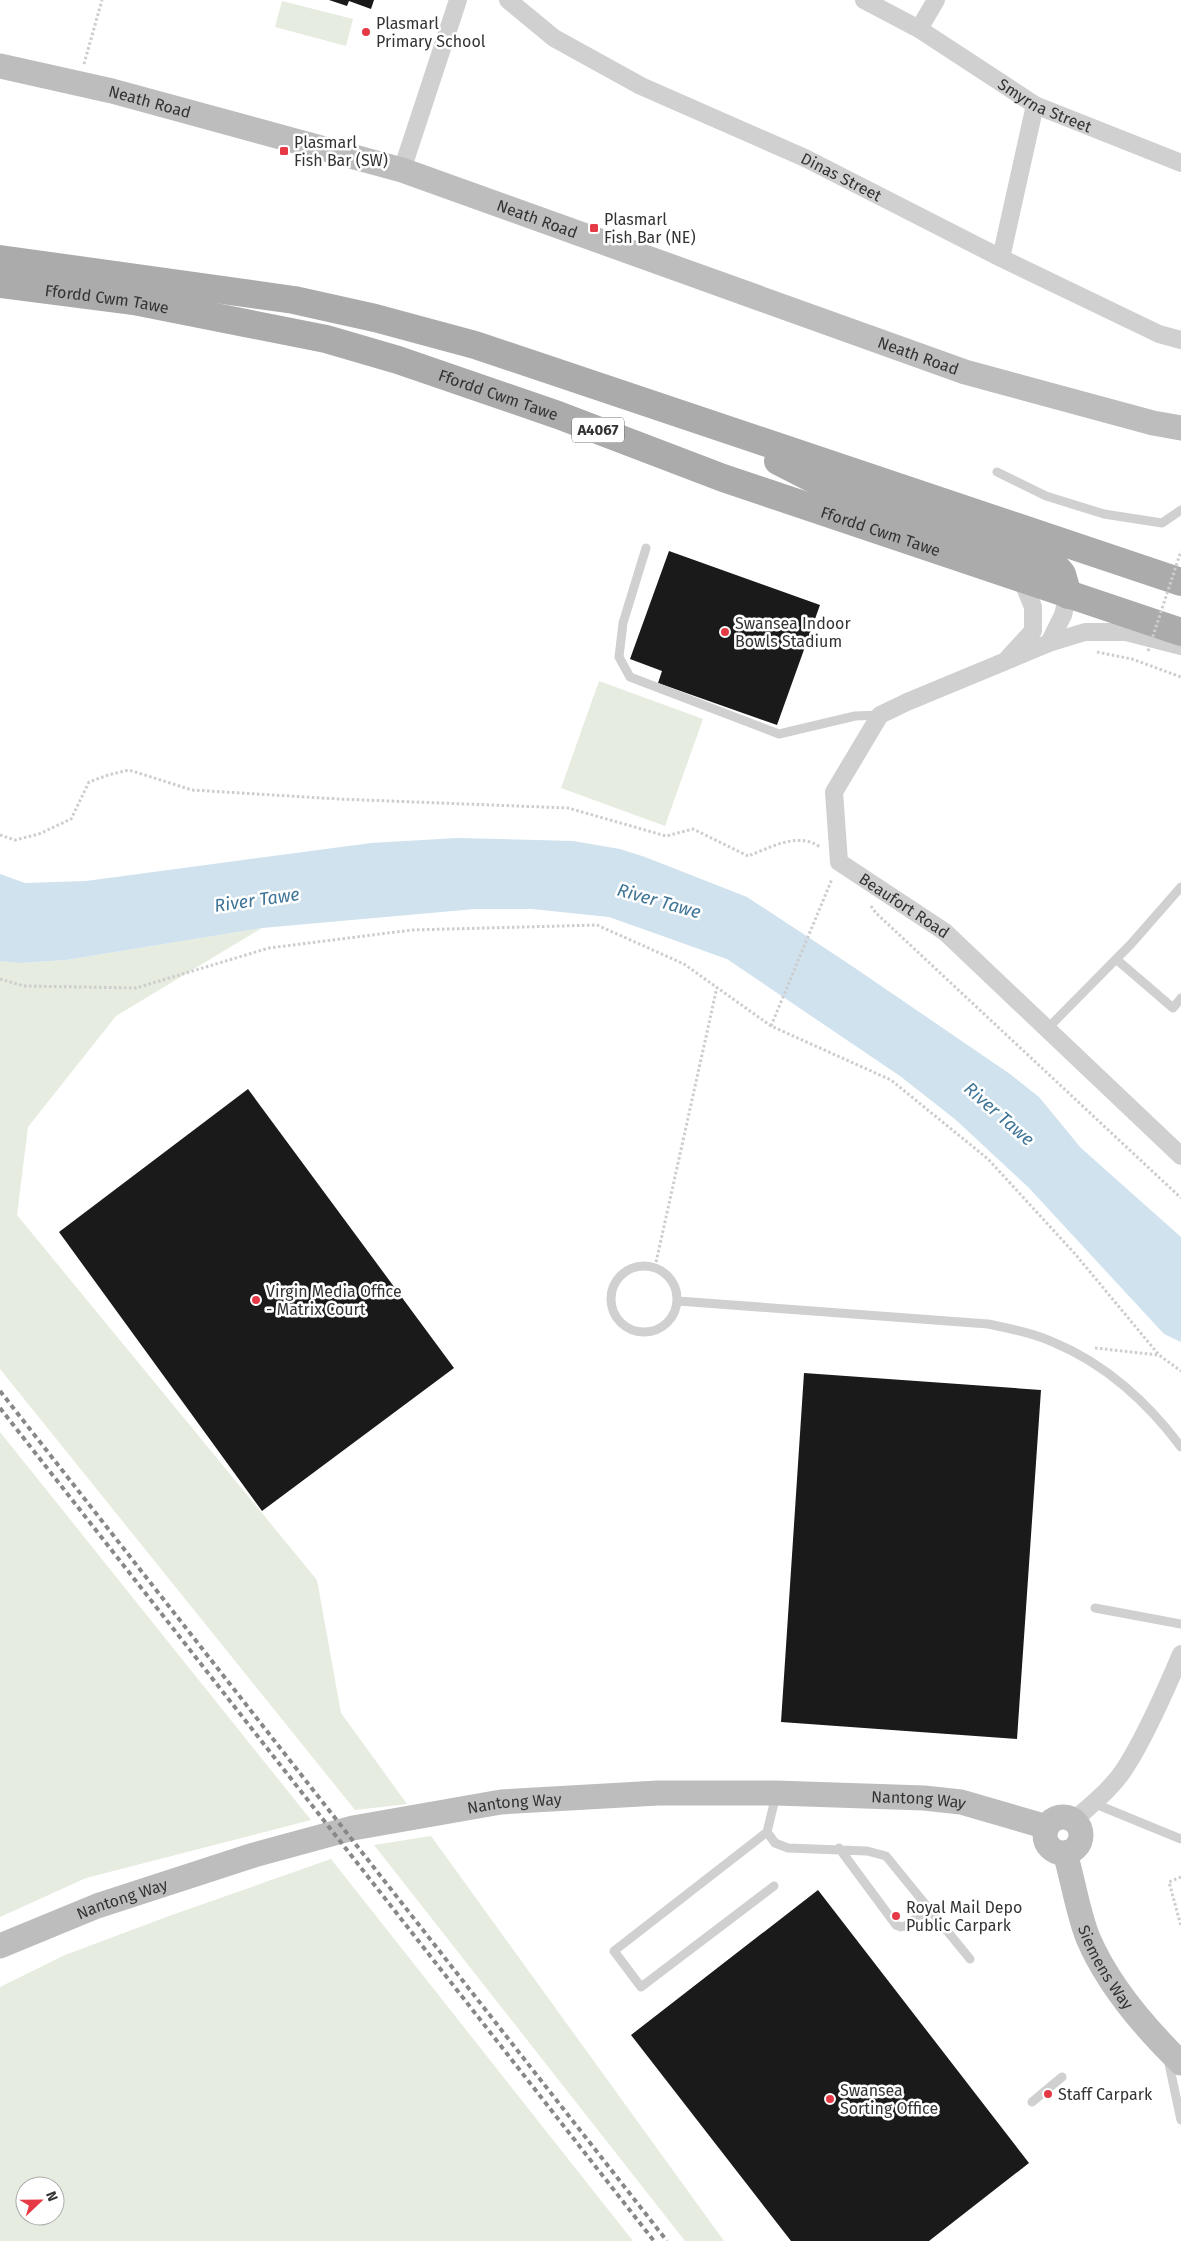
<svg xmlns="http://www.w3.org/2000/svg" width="1181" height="2241" viewBox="0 0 1181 2241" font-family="'Fira Sans',sans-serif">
<rect width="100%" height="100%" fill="#fff"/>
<path fill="#e6ecdf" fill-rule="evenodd" d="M282,1l71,18 -7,27 -71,-19z
M599,681l104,38 -38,107 -104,-38z
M262,928l-146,88 -88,111 -11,88 300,365 24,133 66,91 -52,6 -355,-441v-409l22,3 44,-3z
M0,1432l311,388 -225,58 -86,39z
M431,1836l293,405h-39l-311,-396z
M331,1859l302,382h-633v-254l65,-32 104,-39zM25,2186h30v30h-30z"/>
<path fill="#cfe2ee" d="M457,838l116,3 47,8 25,8 102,40 102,67 161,110 29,23 42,51 100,89v105l-17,-8 -135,-146 -73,-68 -56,-44 -173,-117 -118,-42 -77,-8h-57l-213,19 -196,32 -44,3 -22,-2v-87l25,9 61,-2 285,-38z"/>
<path fill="#1a1a1a" d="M329,0h45l-3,9 -22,-8 -2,5z
M669,551l151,54 -43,120 -119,-42 4,-12 -32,-12z
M248,1089l206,279 -192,143 -203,-279z
M804,1373l237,17 -24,349 -236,-17z
M818,1890l211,273 -100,78h-138l-160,-206z"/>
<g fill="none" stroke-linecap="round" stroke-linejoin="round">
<path stroke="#cdcdcd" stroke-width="3" stroke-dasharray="2.5 2.5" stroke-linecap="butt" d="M84,64l18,-64
M1097,652l35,7 49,18
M0,835l15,5 24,-6 32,-15 18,-37 19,-7 21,-5 63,20 146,9 230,9 98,28 27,-7 55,27c22,-8 50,-25 72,-9
M871,906l5,7 305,285
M0,979l24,7 112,2 133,-40 143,-18 185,-5 87,39 87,62 120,54 97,79 88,96 83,100 22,16
M771,1026l61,-147
M655,1267l62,-280
M1095,1348l63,7
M1181,1877l-12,5 12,44"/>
<path stroke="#d0d0d0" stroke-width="9" d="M997,472l49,24 58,18 58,9 19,-13
M646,548l-23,75 -4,34 11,20 149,57 76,-18 25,-1
M1116,959l57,49 8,-10
M1047,1029l84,-85 50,-57
M611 1299a33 33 0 1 1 66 0a33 33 0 1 1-66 0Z
M678,1301l310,23c23,5 46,9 67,19 51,21 94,61 126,104
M1095,1608l86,16
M776,1795l-9,37 8,11 13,5 79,3 19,5 84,103
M1093,1803l88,36
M767,1832l-153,119 27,36 133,-101
M839,1848l57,77 5,2 4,-1 23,-16
M1168,2059l13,61
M1032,2102l30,-25"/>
<g stroke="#d0d0d0" stroke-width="18">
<path id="s1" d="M508,0l46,38 87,48 164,72 196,100 158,76 22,6"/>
<path id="s2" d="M864,0l55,29 116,76 146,58"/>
<path d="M919,29l17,-29"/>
<path d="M402,170l56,-170"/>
<path d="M1001,258l34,-153"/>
<path id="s3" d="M1068,595l-5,20 -14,28 -142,59 -27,13 -46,77 5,70 106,70 236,224"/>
<path d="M1049,643l36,-11h41l55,14"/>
<path d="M1008,658l25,-27v-24l-11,-27"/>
<path d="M1073,1821c19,-17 41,-34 54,-56 21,-34 38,-73 54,-111"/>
</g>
<g stroke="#bdbdbd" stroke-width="25">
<path id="s4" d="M0,66l112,25 290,79 563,202 188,51 28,5"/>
<circle cx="1063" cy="1835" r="18"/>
<path id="s5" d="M1065,1853c8,27 13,60 23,85 20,47 57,90 93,125"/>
<path id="s6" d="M0,1946l97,-40 157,-51 99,-27 148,-26 157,-9h118l148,5 37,4 86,25"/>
</g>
<g stroke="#ababab" stroke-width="28">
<path d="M0,259l294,41 81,18 100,27 706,237"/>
<path id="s7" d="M0,284l134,17 192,38 72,21 160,55 165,63 458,154"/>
<path d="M778,461l47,24 225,75 12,14 6,21"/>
</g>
<path stroke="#888" stroke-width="4" stroke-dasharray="5 4" stroke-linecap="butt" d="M0,1391l667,850
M0,1408l654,833"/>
<path stroke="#cdcdcd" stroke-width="3" stroke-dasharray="2.5 2.5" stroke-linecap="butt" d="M1148,651l33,-100"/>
</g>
<g fill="#e63946" stroke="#fff" stroke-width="2">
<circle cx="366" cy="32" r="5"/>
<rect x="279" y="146" width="10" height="10" rx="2.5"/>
<rect x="589" y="223" width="10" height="10" rx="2.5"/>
<circle cx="725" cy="632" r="5"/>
<circle cx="256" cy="1300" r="5"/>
<circle cx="896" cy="1916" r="5"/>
<circle cx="1048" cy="2094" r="5"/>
<circle cx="830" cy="2099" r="5"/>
</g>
<g text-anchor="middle" stroke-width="5" stroke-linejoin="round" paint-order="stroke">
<rect fill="#fff" stroke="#707070" stroke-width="1" x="572" y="417.5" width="52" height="25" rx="4"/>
<g font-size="15" font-weight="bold" fill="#333">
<text x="598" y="435">A4067</text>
</g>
<g font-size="16" fill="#333" stroke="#fff" text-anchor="start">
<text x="376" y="29">Plasmarl<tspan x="376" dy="18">Primary School</tspan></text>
<text x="294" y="148">Plasmarl<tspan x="294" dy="18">Fish Bar (SW)</tspan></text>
<text x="604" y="225">Plasmarl<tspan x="604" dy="18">Fish Bar (NE)</tspan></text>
<text x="735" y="629">Swansea Indoor<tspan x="735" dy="18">Bowls Stadium</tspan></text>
<text x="266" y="1297">Virgin Media Office<tspan x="266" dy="18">- Matrix Court</tspan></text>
<text x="906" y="1913">Royal Mail Depo<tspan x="906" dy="18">Public Carpark</tspan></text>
<text x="840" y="2096">Swansea<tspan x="840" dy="18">Sorting Office</tspan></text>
<text x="1058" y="2100">Staff Carpark</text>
</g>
<g font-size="16" fill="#333" stroke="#fff">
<text dy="6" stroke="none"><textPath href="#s4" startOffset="154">Neath Road</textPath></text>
<text dy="6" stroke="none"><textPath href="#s2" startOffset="210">Smyrna Street</textPath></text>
<text dy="6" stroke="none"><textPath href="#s1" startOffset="379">Dinas Street</textPath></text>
<text dy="6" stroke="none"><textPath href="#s4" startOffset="559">Neath Road</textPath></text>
<text dy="6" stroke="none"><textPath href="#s7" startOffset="108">Ffordd Cwm Tawe</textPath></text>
<text dy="6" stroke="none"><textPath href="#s4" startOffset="964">Neath Road</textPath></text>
<text dy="6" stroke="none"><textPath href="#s7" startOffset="512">Ffordd Cwm Tawe</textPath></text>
<text dy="6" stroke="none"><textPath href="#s7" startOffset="918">Ffordd Cwm Tawe</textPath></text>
<text dy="6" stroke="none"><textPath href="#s3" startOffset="474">Beaufort Road</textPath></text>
<text dy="6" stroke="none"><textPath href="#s6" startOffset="941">Nantong Way</textPath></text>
<text dy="6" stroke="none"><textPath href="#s6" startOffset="536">Nantong Way</textPath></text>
<text dy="6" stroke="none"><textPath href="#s6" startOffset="131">Nantong Way</textPath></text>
<text dy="6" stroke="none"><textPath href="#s5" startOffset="122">Siemens Way</textPath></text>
</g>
<g font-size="18" font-style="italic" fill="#3f7597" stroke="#fff">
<text transform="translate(257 900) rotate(-8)" y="6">River Tawe</text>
<text transform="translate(659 901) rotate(16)" y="6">River Tawe</text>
<text transform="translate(999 1114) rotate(41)" y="6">River Tawe</text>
</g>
</g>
<g transform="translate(40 2201) rotate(68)"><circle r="24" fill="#ffffff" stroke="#adadad"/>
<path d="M0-4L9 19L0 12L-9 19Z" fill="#e63946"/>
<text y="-8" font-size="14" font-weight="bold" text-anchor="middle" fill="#333333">N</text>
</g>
</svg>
